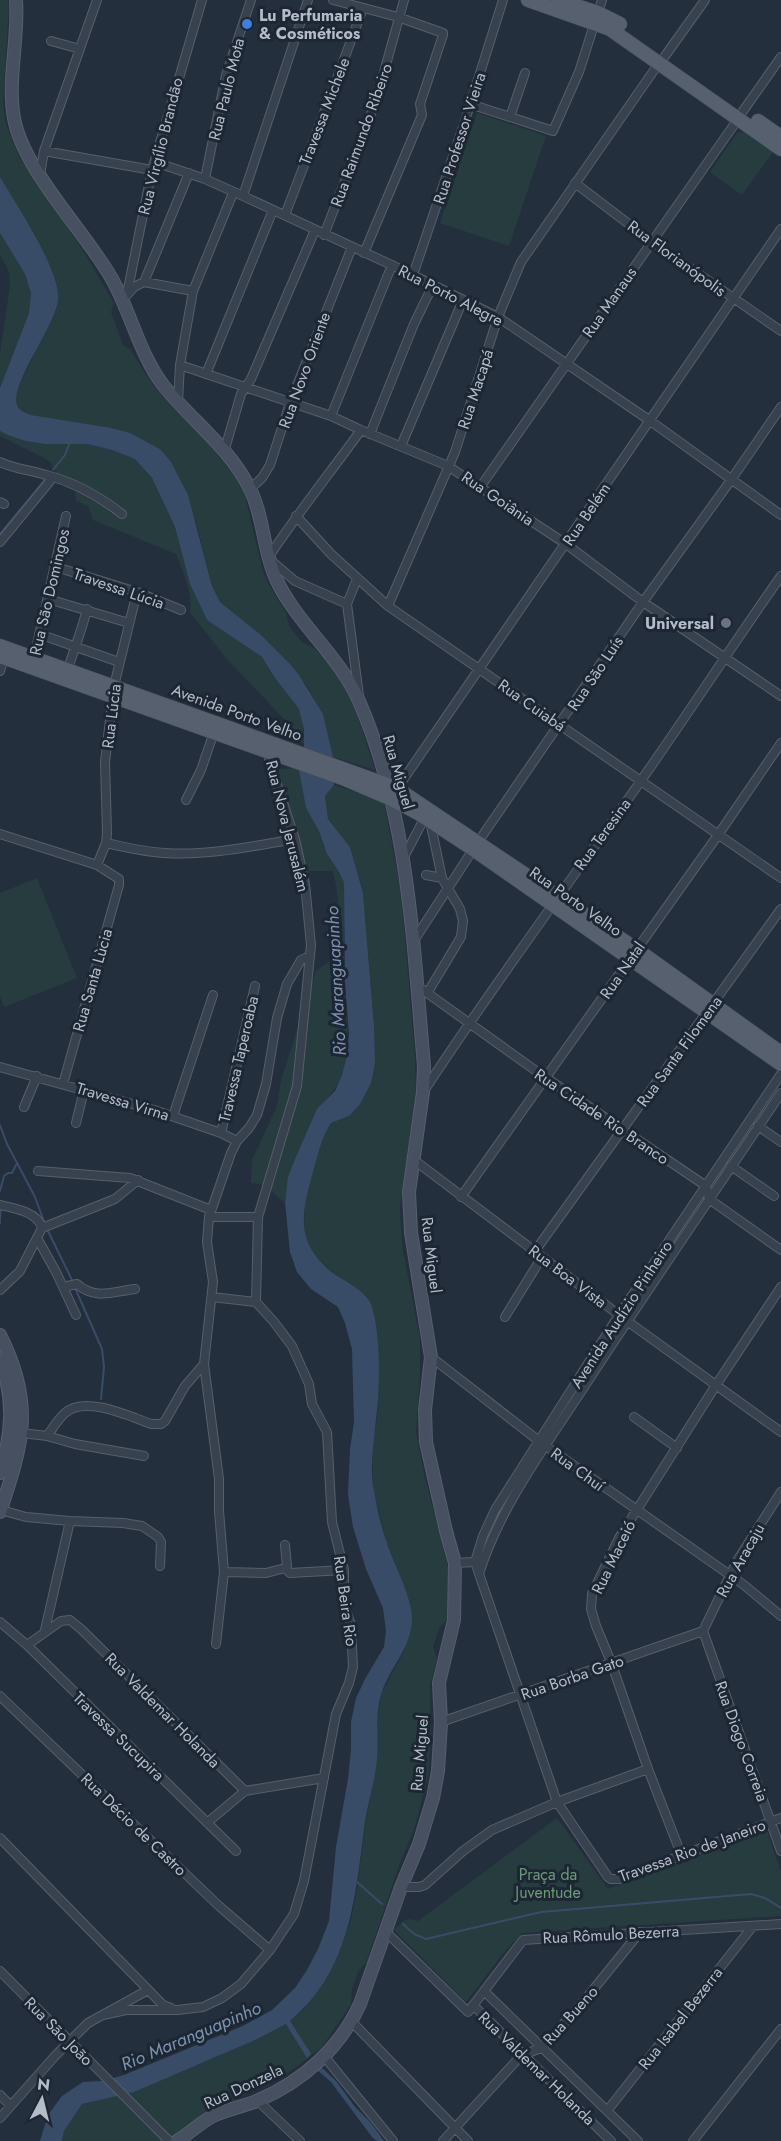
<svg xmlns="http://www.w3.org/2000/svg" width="781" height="2141" viewBox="0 0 781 2141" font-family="Jost,sans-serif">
<rect width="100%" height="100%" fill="#242f3e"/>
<path fill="#263c3f" d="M0,0h8l1,6 -6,97 3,22 13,31 63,93 32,54 -3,9 12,33 8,5 12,20 14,20 51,53 21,26 15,22 18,77 5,13 19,32 3,13 13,16 12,6 19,21 14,21 11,27 17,53 -42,-13 -10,-43 -17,-29 -15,-20 -30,-30 -41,-33 -8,-16 -15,-61 -19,-49 -18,-27 -30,-16 -99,-18 -10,-4 -5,-7v-14l14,-26 28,-71 -14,-39 -44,-77z
M477,113l69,23 -37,110 -69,-23z
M744,132l29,20 -31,43 -32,-23 27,-39z
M0,233l25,41 6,19 -2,20 -29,75v-34l10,-69 -1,-13 -9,-18z
M0,431l10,5 16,5 19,3h43l24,6 23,9 17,19 23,49 15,57 17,36 55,37 13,21 24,31 4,8 1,28 -4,-6 -15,-6 3,-10 -63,-66 -35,-45c3,-20 -7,-40 -14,-58l-83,-34 -5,-14 -12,-5 -1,-10 -12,-5 -13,-25 -50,-25z
M293,768l6,3 7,37 13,23 8,23 12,18 5,11c1,34 -1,68 1,101 1,31 8,62 -3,91 -4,12 -11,17 -17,27 -21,34 -35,61 -40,101l-21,-18 -13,-2 1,-23 25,-54 4,-26 35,-109 19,-14c1,-24 7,-63 -3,-86h-30l-30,-101z
M334,785l50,16 17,91 14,164 1,36 -16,114 2,39 18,94v35l-4,58 9,46 23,89 2,24 -3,28 -8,10 -6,18 4,11 -7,28 1,46 -3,44 -14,54 -14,33 -34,100 -7,7 -7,19 -1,15 -29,43 -27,21 -27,17 -44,19 -55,37h-107l2,-10 18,-27 127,-44 79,-37 15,-13 23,-31 13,-26 12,-33 5,-25 10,-76 11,-60 -1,-36 6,-31 22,-41 2,-60 -20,-50 -13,-52 -1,-41 5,-30 1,-39 -24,-93c-14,-9 -33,-20 -43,-35 -18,-28 4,-102 20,-128l18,-7 26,-53 -1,-37 -11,-133 -13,-46 -22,-28 -3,-23z
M37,878l40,100 -73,29 -4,-10v-104z
M557,1818l51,71 159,-58 14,41v44l-259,17 -21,23 -35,46 -72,-72c10,-10 10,-13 24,-9z"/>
<path fill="#394c67" d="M0,177c16,27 61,94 58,123 -3,26 -49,86 -41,105 2,6 9,8 14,10l80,13 19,5 30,16 11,13 17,33 24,91 8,16 41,33 30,30 8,10 24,39 10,43 1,28 -9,11 3,23 22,28 13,46 11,133 1,37 -4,20 -11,21 -11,12 -18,7c-11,18 -12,29 -18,49 -12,42 -18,71 20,101 12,8 36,20 39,34 9,30 8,80 4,112 -2,24 -7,48 -2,72 3,17 7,36 13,52 7,22 26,55 25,78 -2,29 -22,46 -30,71 -8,23 -3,45 -5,68 -2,21 -9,41 -12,62 -10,73 -13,147 -75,199l21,33 -4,4 -21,-34 -31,16 -121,52 -52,12 -18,27 -2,10h-22l8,-26 14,-19 21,-14 19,-1 22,-6 119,-49 29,-16 23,-22 12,-18 11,-21 11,-28 7,-74 12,-68 3,-30v-27l5,-24 9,-19 19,-32 2,-16 -3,-23 -17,-39 -13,-42 -5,-33 2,-45 4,-27 -2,-73 -7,-26 -7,-16 -27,-18 -14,-17 -7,-20 -5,-49 3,-26 7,-18 22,-50 18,-18 7,-16 5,-19 2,-23 -4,-49 -1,-101 -5,-11 -12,-18 -8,-23 -13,-23 -7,-37 5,-26v-16l-5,-20 -24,-31 -13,-21 -55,-37 -17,-36 -15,-57 -23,-49 -17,-19 -23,-9 -24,-6h-43l-19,-3 -16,-5 -10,-5v-43l29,-75 2,-20 -6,-19 -25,-41z
M319,2065l17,16 19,26 16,16 13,18h-7l-5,-4 -41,-55 -16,-14z"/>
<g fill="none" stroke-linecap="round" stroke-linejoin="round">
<path stroke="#394c67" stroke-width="2" d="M53,470l12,-15 5,-13
M0,534l44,-53
M0,1125l7,19 28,53 11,30 27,55
M0,1191l4,-15 4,-3h4l4,-8
M0,1219l1,-12
M0,1221v2
M75,1288l27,61 2,18 -3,32
M357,1882l25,22
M403,1924l11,10 12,5 115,-27 210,-18 14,4 16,10"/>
<g stroke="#565f6c" stroke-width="10">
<path id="street" d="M333,0l65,17 45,16v2l-23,69 2,11 -58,138
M51,41l29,8
M665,56l40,-56
M470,104l83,27 26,-59 23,-72
M743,111l38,-54
M510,117l15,-44
M44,151l108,19
M155,162l50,17 38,17 170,79 85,42 151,103 132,95
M40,175l4,-24 53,-151
M205,179l21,-104 25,-75
M575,183l76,58 130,90
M243,196l65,-196
M285,215l47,-123 31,-84
M324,235l52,-134 28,-101
M413,275l51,-151 39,-124
M144,282l45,-109
M127,294l25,-124 50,-170
M127,295l7,-8 10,-5 49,9
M180,365l151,51 30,14 87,36 118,78 77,58 138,94
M206,374l67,-164
M178,401l2,-36 13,-74 40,-98
M331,416l61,-151
M370,434l44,-110 19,-39
M401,446l62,-146
M224,452l17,-58 10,-15 64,-149
M0,462c15,7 30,8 46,13 28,7 53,21 76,39
M481,486l257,-367
M250,489l12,-11 8,-13 20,-62 62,-156
M0,502l4,2
M296,516l35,38 57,52 393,272
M0,542l50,-61
M56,567l81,25 44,18
M357,579l-10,25 12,92
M48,599l81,24
M347,604l-52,-23 -27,-23c29,-44 62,-85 93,-128
M388,606l67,-154 43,-135 23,-55 138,-199
M39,634l80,28
M33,662l33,-146
M68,669c6,-20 14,-39 19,-60
M0,671l4,-13
M394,793l387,-564
M186,800l15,-30 13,-38
M0,834l97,31 22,14v6l-56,199
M106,843c19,4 39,9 59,10 43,3 88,-7 130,-14
M403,859l22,-42
M97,865l9,-22 1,-10 -2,-71 9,-76 23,-94
M426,875l16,3
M413,942l65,-100 165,-240 88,-122 50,-73
M416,985l123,88 167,113 3,13 72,51
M428,992l33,-55 2,-16 -3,-12 -18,-31 -12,-57
M0,1067l154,43 67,23 16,8
M424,1091c69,-106 144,-206 216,-309 48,-68 93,-138 141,-206
M24,1107l13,-31
M173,1116l40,-121
M76,1123l8,-33
M758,1126l23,16
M221,1133l34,-147
M414,1160l213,161 154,111
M731,1166l43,30
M38,1171l92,7 81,32
M461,1197l257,-362 63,-92
M0,1205c14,3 38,7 42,23
M209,1217h49
M37,1238l19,34 20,43
M535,1251l246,-342
M63,1287l14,-3c18,16 35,8 58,5
M0,1290l20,-19 22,-43 73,-29 23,-19
M256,1302l2,-85 39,-131 14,-141 -6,-61 -10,-45 -26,-79 2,-9
M505,1317l37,-60
M431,1357l108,84 205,144 37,31
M204,1364l15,115v32l5,61 -8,72
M634,1417l43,31
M22,1433l25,3c6,-8 11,-17 18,-23 20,-18 64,3 86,11h10l4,-3 20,-35 19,-22 9,-82 -6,-40 2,-25 22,-64 6,-12 12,-13 8,-13 9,-31 11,-66 10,-34 14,-24 9,-4
M47,1436l28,8 69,12
M1,1510l25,7 44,4 53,2 19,3 16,11 3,5 -1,24
M475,1562l8,-26 12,-26 124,-195 162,-241
M455,1563l20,-1 82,240 51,75 3,2h8l162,-61
M285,1568l5,5 54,-3
M224,1572l42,1 19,-5 2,-2 -2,-21
M479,1574c21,-68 68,-130 107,-190 64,-98 130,-194 195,-291
M0,1622l27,23 209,206
M45,1630l25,-109
M703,1631l78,220
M703,1631l34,-70 44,-69
M27,1645l34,-24 9,-1 11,9 164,162
M0,1696l219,210 51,44
M441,1722l262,-91
M208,1822l37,-31 79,-13
M0,1838l163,167 8,3
M681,1854l-33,-85 -37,-107 -15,-36 -5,-17 1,-15 27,-56 97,-153 65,-98
M401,1887h18l6,-2 38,-34 29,-21 65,-28 91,-33
M386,1932l82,80 55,-72 258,-16
M0,1971l169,170
M484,1991l154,150
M473,2005l138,136
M103,2015l23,-5h51l26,-3 19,-9 19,-14 29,-34 24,-36 10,-33 32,-167 13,-31 4,-16 -2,-42 -7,-21v-34l-12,-48 -5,-90 -15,-28 -3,-20 -17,-38 -18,-24 -18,-20 -44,-5
M352,2022l116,119
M324,2056l69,85
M0,2095l10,10
M257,2100l43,41
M607,2111l146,-185
M0,2118l55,-62 33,-33 60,-33
M443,2141l74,-81 6,-5 20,-8 45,-51 52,-64
M693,2141l88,-112"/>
</g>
<g stroke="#565f6c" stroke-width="14">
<path id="secondary" d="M16,0c3,38 -9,80 -2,118 9,52 71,113 98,161 19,34 27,74 51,106 28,35 67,63 87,104 14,28 13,62 26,90 21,45 63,76 83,122 50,115 54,242 65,365l-1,26 -14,100 2,41 20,124 -6,53 1,32 20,89 9,32 -1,57 -15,63 2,39 -3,49 -5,27 -14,46 -18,43 -41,117c-20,44 -57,77 -101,96 -14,6 -30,9 -44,15 -13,6 -25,18 -38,26
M0,1335c35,69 23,108 0,177
M0,1360c15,39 12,74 0,113"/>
</g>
<g stroke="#414a57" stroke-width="15">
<path id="primary" d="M528,0l82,29 171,120
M558,0l40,13 22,11
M758,121l23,16
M0,646l396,142 240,161 145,104
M0,656l345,123 47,20 26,14 55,36 308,215"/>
</g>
<use href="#street" stroke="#38414e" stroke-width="8"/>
<use href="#secondary" stroke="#465061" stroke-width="12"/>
<use href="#primary" stroke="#56606e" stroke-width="14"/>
</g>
<circle fill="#3f7fe0" stroke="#1d2633" stroke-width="2" cx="247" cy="24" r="6"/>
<circle fill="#6b7280" stroke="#1d2633" stroke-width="2" cx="726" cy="623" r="6"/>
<g text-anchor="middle" stroke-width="6" stroke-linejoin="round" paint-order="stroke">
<g font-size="16" font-weight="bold" fill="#b4bcc9" stroke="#1d2633" text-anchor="start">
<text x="259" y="21">Lu Perfumaria<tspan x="259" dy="18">&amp; Cosméticos</tspan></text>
<text x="714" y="629" text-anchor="end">Universal</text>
</g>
<g font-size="16" fill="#b4bcc9" stroke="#1d2633">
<text transform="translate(226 89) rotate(-76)" y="6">Rua Paulo Mota</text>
<text transform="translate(324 111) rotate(-69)" y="6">Travessa Michele</text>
<text transform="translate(361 135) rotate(-70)" y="6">Rua Raimundo Ribeiro</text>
<text transform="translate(459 138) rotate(-72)" y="6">Rua Professor Vieira</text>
<text transform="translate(160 146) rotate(-76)" y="6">Rua Virgílio Brandão</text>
<text transform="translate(677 258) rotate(36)" y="6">Rua Florianópolis</text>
<text transform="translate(451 295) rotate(27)" y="6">Rua Porto Alegre</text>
<text transform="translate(609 302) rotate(-55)" y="6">Rua Manaus</text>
<text transform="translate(304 370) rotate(-70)" y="6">Rua Novo Oriente</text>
<text transform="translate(475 389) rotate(-72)" y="6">Rua Macapá</text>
<text transform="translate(498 498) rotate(34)" y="6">Rua Goiânia</text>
<text transform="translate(586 514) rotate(-56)" y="6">Rua Belém</text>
<text transform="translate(119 588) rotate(19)" y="6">Travessa Lúcia</text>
<text transform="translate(49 592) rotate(-77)" y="6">Rua São Domingos</text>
<text transform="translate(595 673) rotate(-56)" y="6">Rua São Luís</text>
<text transform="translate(532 705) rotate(35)" y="6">Rua Cuiabá</text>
<text transform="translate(237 712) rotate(20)" y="6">Avenida Porto Velho</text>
<text transform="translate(111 716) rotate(-83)" y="6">Rua Lúcia</text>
<text transform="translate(399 772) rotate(74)" y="6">Rua Miguel</text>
<text transform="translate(288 826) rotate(76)" y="6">Rua Nova Jerusalém</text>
<text transform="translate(602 834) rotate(-54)" y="6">Rua Teresina</text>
<text transform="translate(576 901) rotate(35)" y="6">Rua Porto Velho</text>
<text transform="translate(622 970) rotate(-55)" y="6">Rua Natal</text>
<text transform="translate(92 980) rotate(-74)" y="6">Rua Santa Lùcia</text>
<text transform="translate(679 1051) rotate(-54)" y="6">Rua Santa Filomena</text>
<text transform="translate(238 1059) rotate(-77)" y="6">Travessa Taperoaba</text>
<text transform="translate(123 1101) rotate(17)" y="6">Travessa Virna</text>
<text transform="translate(602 1116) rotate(34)" y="6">Rua Cidade Rio Branco</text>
<text transform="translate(432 1255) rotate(83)" y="6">Rua Miguel</text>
<text transform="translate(568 1276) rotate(37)" y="6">Rua Boa Vista</text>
<text transform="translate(621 1314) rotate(-57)" y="6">Avenida Audízio Pinheiro</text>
<text transform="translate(578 1469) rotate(36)" y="6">Rua Chuí</text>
<text transform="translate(613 1557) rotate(-64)" y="6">Rua Maceió</text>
<text transform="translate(740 1560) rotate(-61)" y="6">Rua Aracaju</text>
<text transform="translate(346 1601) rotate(82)" y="6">Rua Beira Rio</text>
<text transform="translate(572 1677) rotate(-19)" y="6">Rua Borba Gato</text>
<text transform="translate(163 1710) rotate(45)" y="6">Rua Valdemar Holanda</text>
<text transform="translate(119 1736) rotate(44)" y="6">Travessa Sucupira</text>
<text transform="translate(742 1741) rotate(70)" y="6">Rua Diogo Correia</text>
<text transform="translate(419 1753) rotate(-85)" y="6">Rua Miguel</text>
<text transform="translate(134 1824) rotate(44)" y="6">Rua Décio de Castro</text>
<text transform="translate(692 1850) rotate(-20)" y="6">Travessa Rio de Janeiro</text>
<text transform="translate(611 1934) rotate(-3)" y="6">Rua Rômulo Bezerra</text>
<text transform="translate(570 2015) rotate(-48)" y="6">Rua Bueno</text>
<text transform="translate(680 2018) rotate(-52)" y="6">Rua Isabel Bezerra</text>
<text transform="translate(59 2031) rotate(45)" y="6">Rua São João</text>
<text transform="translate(537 2068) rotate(44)" y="6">Rua Valdemar Holanda</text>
<text transform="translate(243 2086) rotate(-25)" y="6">Rua Donzela</text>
</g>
<g font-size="16" fill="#6b9a76" stroke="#1d2633">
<text x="548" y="1880">Praça da<tspan x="548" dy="18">Juventude</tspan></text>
</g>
<g font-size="18" font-style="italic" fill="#7c92b1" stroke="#1d2633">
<text transform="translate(336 981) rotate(-93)" y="6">Rio Maranguapinho</text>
<text transform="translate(191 2036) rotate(-23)" y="6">Rio Maranguapinho</text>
</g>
</g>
<g transform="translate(42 2099) rotate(7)" stroke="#1d2633" stroke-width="4.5" paint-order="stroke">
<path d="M0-4.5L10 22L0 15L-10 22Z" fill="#b4bcc9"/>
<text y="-9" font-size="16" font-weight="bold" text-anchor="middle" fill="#b4bcc9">N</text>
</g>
</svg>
